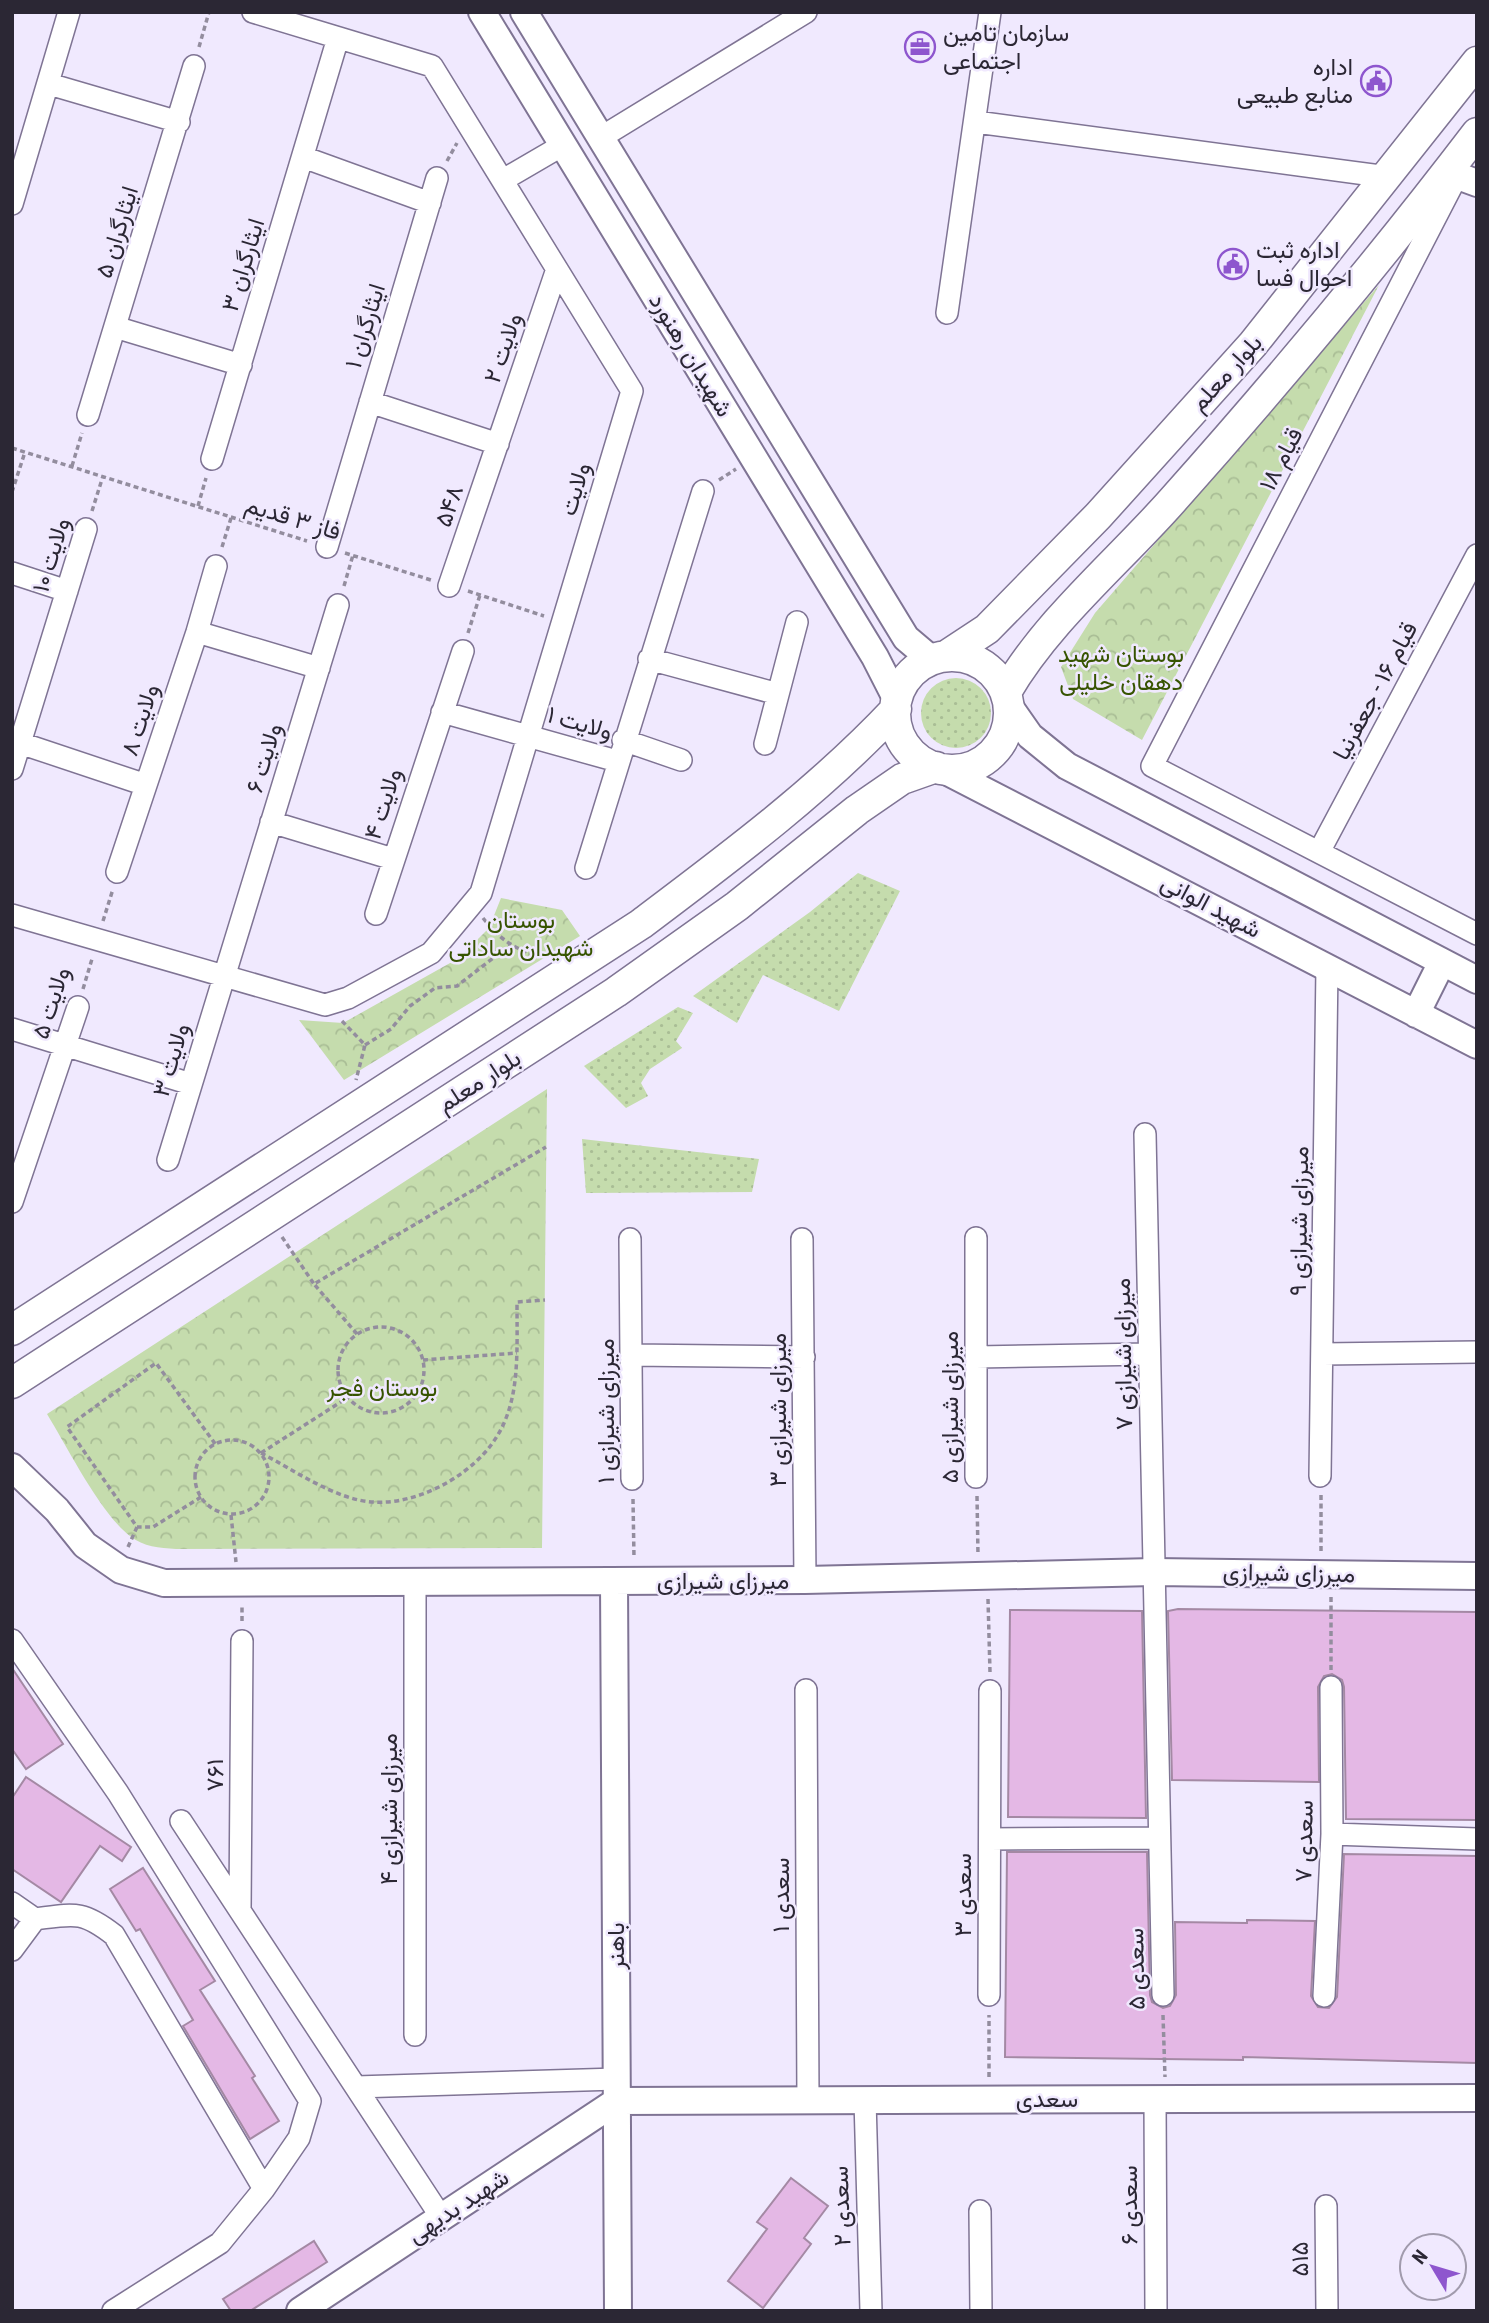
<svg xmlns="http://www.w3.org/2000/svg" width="1489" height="2323" viewBox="0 0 1489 2323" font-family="'Roboto Condensed',Vazirmatn,sans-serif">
<defs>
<pattern id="grass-dots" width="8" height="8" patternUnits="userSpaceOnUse" patternTransform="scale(1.75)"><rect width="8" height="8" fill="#c5dcad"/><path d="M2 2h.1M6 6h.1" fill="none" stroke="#a9bd95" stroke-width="1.8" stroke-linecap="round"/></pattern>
<pattern id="park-crowns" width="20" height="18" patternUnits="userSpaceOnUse" patternTransform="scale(1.75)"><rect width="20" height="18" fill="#c5dcad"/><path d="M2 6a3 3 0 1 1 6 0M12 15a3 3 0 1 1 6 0" fill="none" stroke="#a9bd95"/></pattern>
</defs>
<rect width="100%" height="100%" fill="#f0e9fe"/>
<path fill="url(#grass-dots)" d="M921 713a35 35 0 1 1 70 0a35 35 0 1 1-70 0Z
M858,873l42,18 -61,120 -76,-36 -26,48 -44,-27 117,-84z
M678,1007l15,6 -17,28 6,7 -32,21 -9,14 7,13 -22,12 -42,-42z
M582,1139l177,20 -7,33 -166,1z"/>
<path fill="url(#park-crowns)" d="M1379,285l-237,455 -69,-41 -12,-32 34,-54z
M501,898l61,12 18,26 -236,144 -45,-60 44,3 116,-65 30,-30z
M547,1089l-5,459 -366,1c-17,-1 -32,-2 -46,-13 -30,-23 -62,-88 -83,-122z"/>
<path fill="#e4b8e5" stroke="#a489a4" stroke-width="2" d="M1178,1609l299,3v208l-131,-1 -2,-132 -2,-7 -10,-6 -8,2 -6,11 1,95 -147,-2 -4,-169z
M1010,1610l132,1 4,207 -138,-1z
M12,1668l51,76 -37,25 -14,-20z
M26,1777l105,70 -9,14 -22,-15 -39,56 -49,-33v-71z
M1007,1852h140l3,143 2,7 11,6 7,-2 6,-11 -1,-73 72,1v-3l68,1 -4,75 7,11 11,1 8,-11 7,-143 133,2v207l-234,-6v3l-238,-3z
M143,1868l72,113 -15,9 55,86 -3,2 27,43 -29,18 -67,-113 10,-6 -53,-91 -4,2 -26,-42z
M791,2178l37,28 -24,32 7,6 -48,64 -35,-27 39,-52 -10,-7z
M314,2241l13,21 -77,49h-19l-8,-12z"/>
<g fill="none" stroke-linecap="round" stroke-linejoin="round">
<g stroke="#7f7494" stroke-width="24">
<path id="minor" d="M49,84l130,38
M976,122l412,55
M600,138l206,-126
M303,157l127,46
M1457,176l-305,590 325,168
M503,180l60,-35
M12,204l57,-192
M947,313l43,-301
M115,327l126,38
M370,402l128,42
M88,415l106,-349
M212,459l126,-421
M327,547l110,-369
M12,573l55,18
M449,586l108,-317
M197,632l122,36
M649,659l129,35
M442,712l175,49
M623,740l58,20
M20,743l126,42
M765,744l32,-122
M12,769l74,-240
M271,822l122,37
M1319,852l158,-297
M586,868l117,-377
M117,872l80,-240 19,-66
M376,914l87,-263
M12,915l313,90 23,-7 83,-45 50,-60 151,-502 -200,-325 -179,-54
M12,1029l179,55
M1145,1134l18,861
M168,1160l170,-555
M12,1202l66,-195
M976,1238v239
M630,1239l2,240
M802,1239l3,341
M1323,1354l154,-2
M631,1355l173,2
M976,1357l173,-3
M1320,1476l7,-509
M415,1583v452
M12,1640l106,153 192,308 -11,37 -35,51 -44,54 -107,68
M806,1690l2,411
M181,1821l260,396
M1332,1834l145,5
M990,1839l169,-1
M12,1903l23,16 -23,31
M240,1910l2,-269
M35,1919c39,-5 47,-9 79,16l150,254
M989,1995l1,-304
M1324,1996l8,-162 -1,-147
M356,2087l261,-8
M1155,2099l1,212
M865,2100l6,211
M1326,2206l1,105
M980,2211l1,100"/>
</g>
<g stroke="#7f7494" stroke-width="30">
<path id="tertiary" d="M482,12l393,645 22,43
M524,12l382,626 26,22
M1447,172l30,11
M1009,706l21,30 37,30 410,214
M944,770l533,275
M1416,1014l26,-52
M12,1467l45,43 28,35 36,25 43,13 641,-3 349,-8 323,4
M614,1582l4,729
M300,2311l317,-210 860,-3"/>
</g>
<g stroke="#7f7494" stroke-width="33">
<path id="secondary" d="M946,656l41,-27 111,-113 155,-172 224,-282
M895 713a57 57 0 1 1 114 0a57 57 0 1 1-114 0Z
M1006,692c41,-71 112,-130 166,-191 106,-119 208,-241 305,-368
M12,1330l629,-406c89,-67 179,-134 255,-215
M12,1383l604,-391 121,-86 120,-96 45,-31 34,-12"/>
</g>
<path stroke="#938d9e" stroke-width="3.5" stroke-dasharray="5 3.5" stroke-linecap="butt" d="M199,47l10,-35
M447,161l10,-18
M12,448l295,93
M72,466l10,-33
M719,480l17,-11
M12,492l13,-40
M198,506l8,-28
M92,511l11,-35
M222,547l9,-29
M345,553l86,27
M344,586l9,-31
M468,591l76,25
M468,633l12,-38
M483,918c18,23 34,33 62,39
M103,921l10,-32
M83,989l9,-30
M342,1021l23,24 -9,35
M365,1045l26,-16 19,-23 25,-18 22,-2 53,-41
M282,1237l32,47
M338 1370a43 43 0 1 1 86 0a43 43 0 1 1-86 0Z
M357,1334l-43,-50 232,-137
M423,1360l94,-7
M195 1477a37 37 0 1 1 74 0a37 37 0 1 1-74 0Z
M261,1453c33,17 75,47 112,49 26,2 55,-8 77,-21 73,-45 67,-103 67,-179l28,-2
M261,1453l86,-55
M1321,1495v59
M977,1496l1,59
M201,1497l-48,30h-16l-70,-100 89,-64 60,82
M633,1499l1,59
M231,1515l5,47
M128,1547l9,-20
M988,1599l2,73
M242,1621v-17
M1331,1670v-73
M1163,2015l2,62
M989,2077v-62"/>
<use href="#minor" stroke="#fff" stroke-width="21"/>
<use href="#tertiary" stroke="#fff" stroke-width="26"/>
<use href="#secondary" stroke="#fff" stroke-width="30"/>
</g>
<defs>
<g id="office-ring" transform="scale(1.575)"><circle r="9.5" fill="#f0e9fe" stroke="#8e56ce" stroke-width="1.5"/><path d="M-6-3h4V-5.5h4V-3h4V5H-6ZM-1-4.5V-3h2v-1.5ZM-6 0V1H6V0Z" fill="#8e56ce"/></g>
<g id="civic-ring" transform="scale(1.575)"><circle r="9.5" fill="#f0e9fe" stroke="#8e56ce" stroke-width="1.5"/><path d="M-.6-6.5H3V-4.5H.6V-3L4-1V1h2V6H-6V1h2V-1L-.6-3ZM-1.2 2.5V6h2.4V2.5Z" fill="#8e56ce"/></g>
</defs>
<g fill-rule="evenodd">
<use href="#office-ring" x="920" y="47"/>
<use href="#civic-ring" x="1376" y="81"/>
<use href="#civic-ring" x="1233" y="264"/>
</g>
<g text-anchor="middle" stroke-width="5" stroke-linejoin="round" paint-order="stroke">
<g font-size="24" fill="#2b2734" stroke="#f0e9fe" text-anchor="start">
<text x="943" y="41">سازمان تامین<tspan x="943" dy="28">اجتماعی</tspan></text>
<text x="1353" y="75" text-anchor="end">اداره<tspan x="1353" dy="28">منابع طبیعی</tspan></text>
<text x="1256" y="258">اداره ثبت<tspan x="1256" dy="28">احوال فسا</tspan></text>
</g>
<g font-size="24" fill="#2b2734" stroke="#f0e9fe">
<text transform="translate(117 232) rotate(-73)" y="8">ایثارگران ۵</text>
<text transform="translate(243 265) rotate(-73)" y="8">ایثارگران ۳</text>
<text transform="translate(365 326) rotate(-73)" y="8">ایثارگران ۱</text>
<text transform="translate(503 348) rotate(-71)" y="8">ولایت ۲</text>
<text transform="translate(691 355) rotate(59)" y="8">شهیدان رهنورد</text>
<text transform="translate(1226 373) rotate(-48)" y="8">بلوار معلم</text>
<text transform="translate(1281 459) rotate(-63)" y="8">قیام ۱۸</text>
<text transform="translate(575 489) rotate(-73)" y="8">ولایت</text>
<text transform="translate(449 506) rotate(-71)" y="8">۵۴۸</text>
<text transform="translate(293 518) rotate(17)" y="8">فاز ۳ قدیم</text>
<text transform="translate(51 555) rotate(-73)" y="8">ولایت ۱۰</text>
<text transform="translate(1375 691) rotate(-62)" y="8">قیام ۱۶ - جعفرنیا</text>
<text transform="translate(140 720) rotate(-72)" y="8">ولایت ۸</text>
<text transform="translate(580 723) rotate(16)" y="8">ولایت ۱</text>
<text transform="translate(264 758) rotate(-73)" y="8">ولایت ۶</text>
<text transform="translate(383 804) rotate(-72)" y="8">ولایت ۴</text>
<text transform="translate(1211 906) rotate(28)" y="8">شهید الوانی</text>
<text transform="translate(51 1003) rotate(-72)" y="8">ولایت ۵</text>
<text transform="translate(171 1060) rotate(-73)" y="8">ولایت ۳</text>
<text transform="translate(479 1081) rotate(-33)" y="8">بلوار معلم</text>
<text transform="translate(1299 1221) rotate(-89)" y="8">میرزای شیرازی ۹</text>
<text transform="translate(1123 1354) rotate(-91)" y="8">میرزای شیرازی ۷</text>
<text transform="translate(950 1407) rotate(-90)" y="8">میرزای شیرازی ۵</text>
<text transform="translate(778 1410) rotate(-90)" y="8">میرزای شیرازی ۳</text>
<text transform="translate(606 1411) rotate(-90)" y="8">میرزای شیرازی ۱</text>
<text transform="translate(1289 1573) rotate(1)" y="8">میرزای شیرازی</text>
<text x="723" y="1589">میرزای شیرازی</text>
<text transform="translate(215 1775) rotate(-90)" y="8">۷۶۱</text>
<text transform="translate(389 1809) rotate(-90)" y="8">میرزای شیرازی ۴</text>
<text transform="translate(1304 1841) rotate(-89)" y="8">سعدی ۷</text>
<text transform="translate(781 1895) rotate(-90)" y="8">سعدی ۱</text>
<text transform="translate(963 1895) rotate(-90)" y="8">سعدی ۳</text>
<text transform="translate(616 1946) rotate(-90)" y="8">باهنر</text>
<text transform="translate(1136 1969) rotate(-91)" y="8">سعدی ۵</text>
<text x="1047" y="2107">سعدی</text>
<text transform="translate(1129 2205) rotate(-90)" y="8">سعدی ۶</text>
<text transform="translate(458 2206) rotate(-33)" y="8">شهید بدیهی</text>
<text transform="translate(841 2206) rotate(-92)" y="8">سعدی ۲</text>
<text transform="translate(1300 2259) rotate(-91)" y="8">۵۱۵</text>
</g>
<g font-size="24" fill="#375401" stroke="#f0e9fe">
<text x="1121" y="662">بوستان شهید<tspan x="1121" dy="28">دهقان خلیلی</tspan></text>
<text x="521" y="928">بوستان<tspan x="521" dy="28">شهیدان ساداتی</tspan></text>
<text x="382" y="1396">بوستان فجر</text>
</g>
</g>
<rect width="1489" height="2323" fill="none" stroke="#2b2734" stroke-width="28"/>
<g transform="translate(1433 2267) rotate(308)"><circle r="33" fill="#f0e9fe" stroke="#a19bad" stroke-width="2"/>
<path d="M0-5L12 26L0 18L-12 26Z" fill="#8e56ce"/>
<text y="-10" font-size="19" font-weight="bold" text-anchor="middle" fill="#2b2734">N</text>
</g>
</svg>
